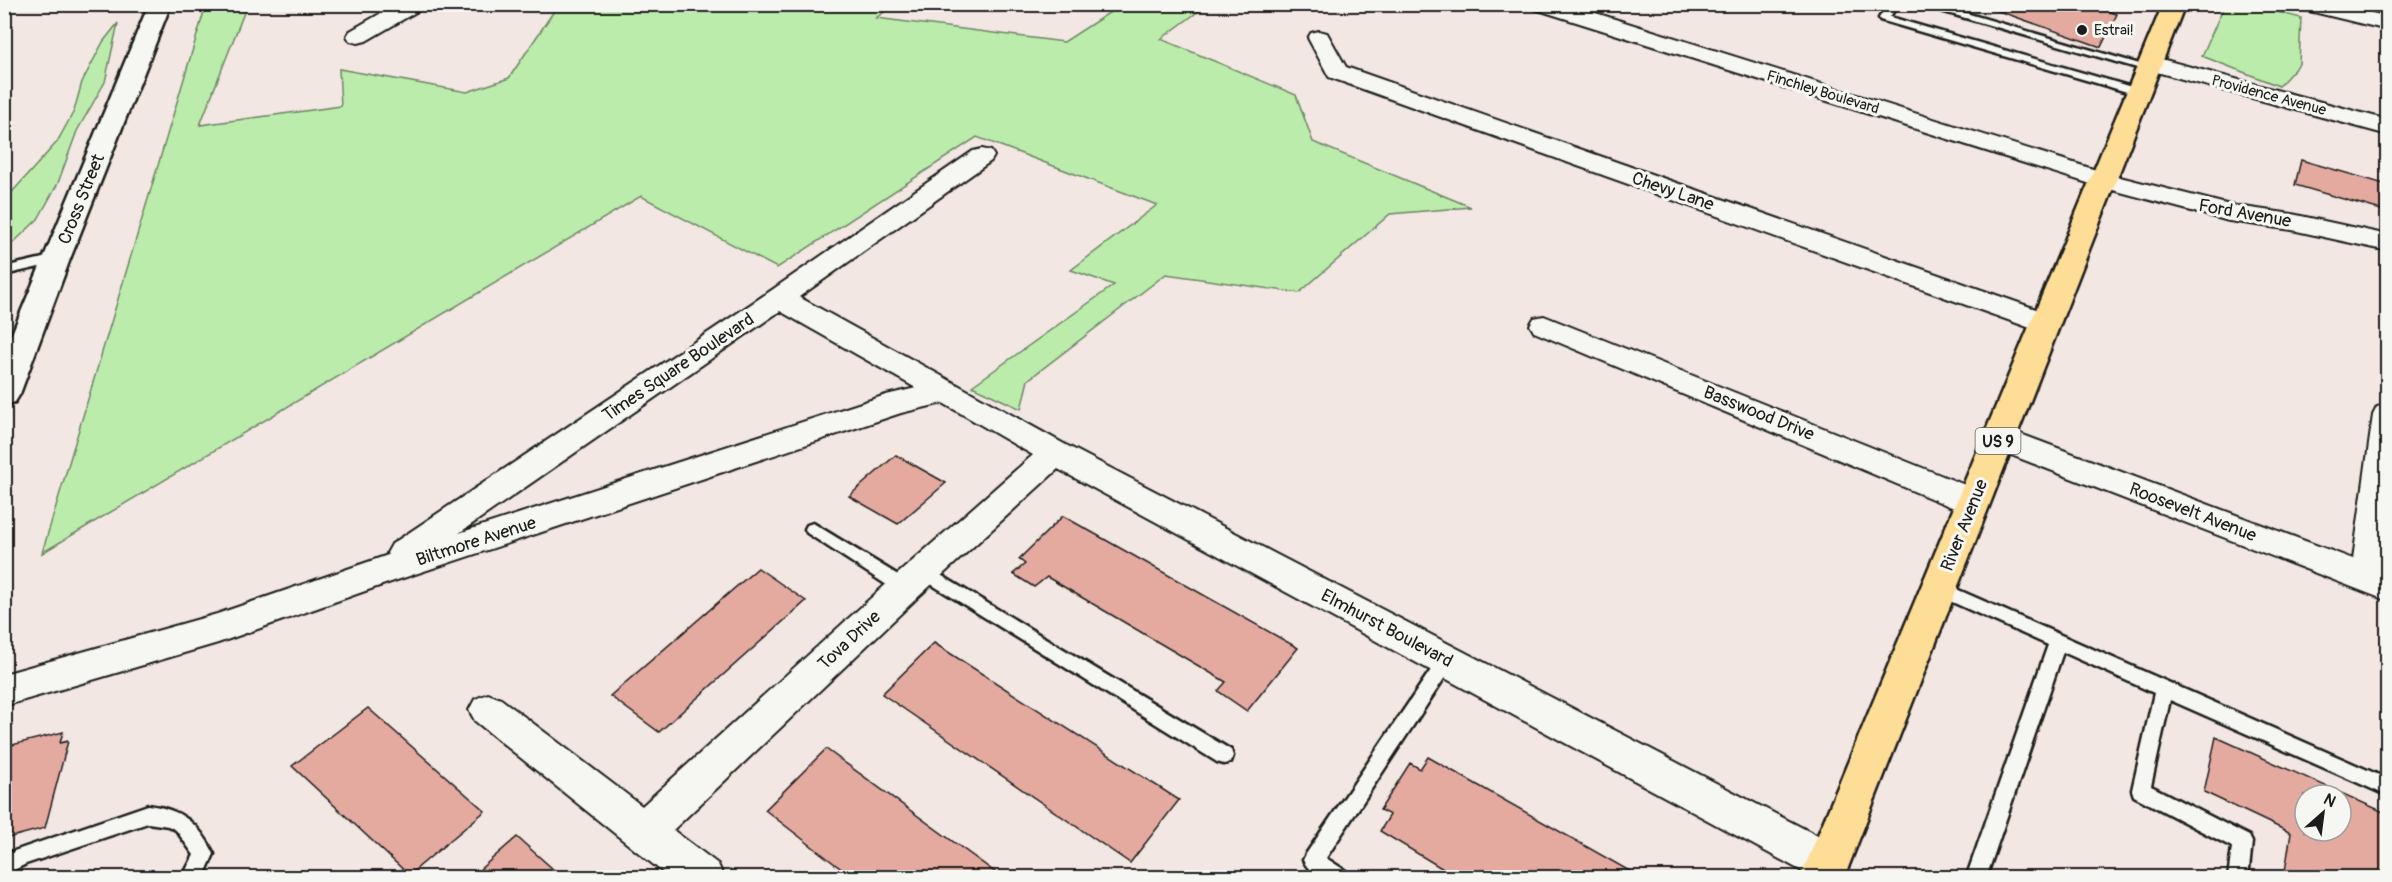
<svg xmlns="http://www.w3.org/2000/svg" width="2392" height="882" viewBox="0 0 2392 882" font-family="Pangolin,sans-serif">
<rect width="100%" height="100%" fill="#f2e7e2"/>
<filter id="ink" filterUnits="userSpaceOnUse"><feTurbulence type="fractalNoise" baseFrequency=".0167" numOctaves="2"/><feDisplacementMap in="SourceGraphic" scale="12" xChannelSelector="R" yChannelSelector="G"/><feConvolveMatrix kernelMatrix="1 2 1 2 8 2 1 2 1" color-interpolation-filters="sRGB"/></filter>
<g filter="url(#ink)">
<path fill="#bcecac" stroke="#6c8464" stroke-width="1.5" d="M2246,4l55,14 -2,46 -20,22 -77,-30 22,-50z
M206,5h41l-47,120 141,-19 -2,-37 128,23 42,-14 49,-73h336l-18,13 188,24 57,-37h86l-46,34 135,56 17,47 158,65 -81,7 -91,79 -133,-19 -138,106 -7,29 -49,-23 142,-101 -43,-15 86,-65 -180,-68 -200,131 -136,-72 -599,357z
M118,23l-13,59 -28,49 -19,52 -20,36 -25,24 -8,5v-48l52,-58 17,-31 8,-29 21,-40z"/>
<path fill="#e4aaa0" stroke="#1c1c1c" stroke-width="1.5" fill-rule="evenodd" d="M1991,4h92l34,10 -16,33 -111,-39z
M2301,160l87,25v27l-93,-27z
M896,455l50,28 -48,41 -49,-28z
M1063,516l235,132 -51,63 -29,-20 8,-9 -179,-105 -13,10 -21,-13 12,-10 -6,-5z
M758,568l48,33 -147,131 -49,-36z
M934,643l245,157 -49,63 -248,-169z
M368,708l117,103 -76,64 -117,-109z
M63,732l-3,11 8,-2 -23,87 -41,11v-92z
M2216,737l172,77v64h-104l7,-45 -87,-41zM2305,795h36v36h-36z
M826,749l177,129h-150l-88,-68z
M1428,757l214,121h-184l-78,-47 10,-16 -10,-5 30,-47 10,6z
M517,837l46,41h-93z"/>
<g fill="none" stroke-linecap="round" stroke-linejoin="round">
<g stroke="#1c1c1c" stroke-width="5">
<path id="service" d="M1888,4h10l-8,13 252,73 2,2 -2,2h-8l-254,-74 -1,-2z
M1917,4h18l218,64 -5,3 -4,-1z
M56,255l7,4 -2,3 -57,13v-8z
M813,523l98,60 2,5 -2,5 -6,2 -6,-2 -92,-60 -2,-4 2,-4z
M924,565l307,185 2,6 -2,6 -7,2 -7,-2 -299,-186 -2,-5 2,-5z
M1938,581l450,198v17l-218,-96 -19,86 98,50 3,6 -4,36h-20l4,-31 -98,-51 -2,-6 22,-97 -91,-41 -77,226h-20l82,-233 -116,-52 -2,-5 2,-5z
M1447,653l6,2 3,5 -3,5 -127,193 20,13 3,7c-18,0 -37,1 -46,-18l3,-6 135,-199z
M148,805c33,4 52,19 66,49l-11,24h-21l12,-23 -18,-25 -8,-4 -20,-3 -122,41 -22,11v-19l10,-5z"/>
</g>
<g stroke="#1c1c1c" stroke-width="4">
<path id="minor" d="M397,4h26l-2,5 -55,32 -8,2 -8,-2 -3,-5 3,-5z
M924,4h22c-5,8 -11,9 -20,7z
M1533,4h34l545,171 118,30 62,9 96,21v16l-96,-21 -63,-9 -135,-36 -559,-176z
M2299,4h38l51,13v13l-87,-21z
M1319,31l8,2 19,34 710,249 4,7 -4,7 -10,2 -10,-2 -707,-253 -21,-39 3,-5z
M2150,56l238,64v15l-246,-67 -3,-5 3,-5z
M982,149l9,2 3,5 -3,5 -192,136 267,148 777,404 6,14 -6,14h-30l-755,-408 -141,129 -244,232 45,34 6,14h-54l-195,-157 -6,-11 6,-11 13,-5 13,5 141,107 251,-228 140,-123 -90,-52 -42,10 -516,171 -167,59 -214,63v-32l213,-60 171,-59 -1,-2 5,-9 377,-252 204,-141zM780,311l136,77 -30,7 -427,138z
M1544,316l441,177 4,9 -4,9 -12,3 -12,-3 -427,-179 -4,-7 4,-7z
M2388,404v197l-400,-155 -5,-8 5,-8 11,-3 11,3 343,129 20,-144 4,-8z"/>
</g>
<g stroke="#1c1c1c" stroke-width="5">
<path id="secondary" d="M149,4h22l-101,255 -50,135 -5,8 -11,3v-52z"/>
</g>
<g stroke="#1c1c1c" stroke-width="5">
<path id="trunk" d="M2163,4h22l-341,874h-44z"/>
</g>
<use href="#service" fill="#f6f6f2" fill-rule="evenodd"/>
<use href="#minor" fill="#f6f6f2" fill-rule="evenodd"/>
<use href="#secondary" fill="#f6f6f2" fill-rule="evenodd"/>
<use href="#trunk" fill="#fedd96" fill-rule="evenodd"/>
</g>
</g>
<circle fill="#1c1c1c" stroke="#f6f6f2" stroke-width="2" cx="2082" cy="30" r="6"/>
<g text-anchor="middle" stroke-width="6" stroke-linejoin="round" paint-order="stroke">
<g font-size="15" fill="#1c1c1c" stroke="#f6f6f2" text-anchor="start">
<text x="2094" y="35">Estrai!</text>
</g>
<g font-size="15" fill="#1c1c1c" stroke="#f6f6f2">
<text transform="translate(1823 92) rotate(17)" y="5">Finchley Boulevard</text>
<text transform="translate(2269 95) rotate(15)" y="5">Providence Avenue</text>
</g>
<rect fill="#f6f6f2" stroke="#5d5d5c" stroke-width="1.5" x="1975.5" y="428" width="45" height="26" rx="4.5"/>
<g font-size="16" font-weight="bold" fill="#1c1c1c">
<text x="1998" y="447">US 9</text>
</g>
<g font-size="18" fill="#1c1c1c" stroke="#f6f6f2">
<text transform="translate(1673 191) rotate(19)" y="6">Chevy Lane</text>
<text transform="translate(81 199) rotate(-68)" y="6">Cross Street</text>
<text transform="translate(2245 213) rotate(10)" y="6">Ford Avenue</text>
<text transform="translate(678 367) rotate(-34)" y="6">Times Square Boulevard</text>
<text transform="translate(1759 413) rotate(22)" y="6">Basswood Drive</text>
<text transform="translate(2193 512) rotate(21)" y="6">Roosevelt Avenue</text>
<text transform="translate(1964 525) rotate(-68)" y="6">River Avenue</text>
<text transform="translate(476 541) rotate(-18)" y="6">Biltmore Avenue</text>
<text transform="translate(1387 628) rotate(28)" y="6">Elmhurst Boulevard</text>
<text transform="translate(849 640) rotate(-43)" y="6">Tova Drive</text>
</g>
</g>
<rect width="2392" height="882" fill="none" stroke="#f6f6f2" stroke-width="24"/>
<rect x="12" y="12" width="2368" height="858" fill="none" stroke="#1c1c1c" stroke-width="2" filter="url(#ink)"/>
<g transform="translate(2323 813) rotate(28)"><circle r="28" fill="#f6f6f2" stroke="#9f9f9c" stroke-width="1.5"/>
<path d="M0-4.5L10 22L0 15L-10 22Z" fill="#1c1c1c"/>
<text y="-9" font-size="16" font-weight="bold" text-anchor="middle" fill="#1c1c1c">N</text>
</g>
</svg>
